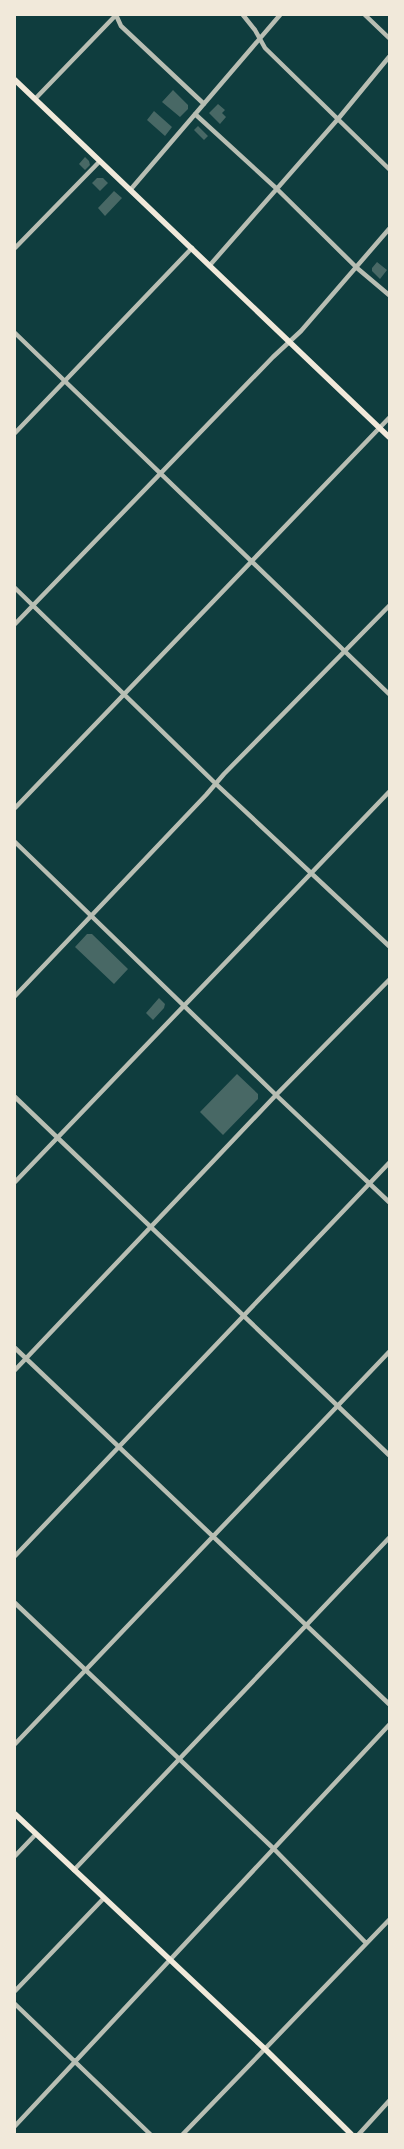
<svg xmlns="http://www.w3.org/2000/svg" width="404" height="2149" viewBox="0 0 404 2149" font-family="Georgia,serif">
<rect width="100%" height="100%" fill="#0f3d3e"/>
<path fill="#486865" d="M173,90l15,15v4l-8,8 -18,-15z
M218,104l7,6 -3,3 4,4 -6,7 -11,-11z
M154,111l18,16 -7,9 -18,-16z
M198,126l10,10 -4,4 -10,-10z
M85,157l4,4 1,4 -5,5 -6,-6z
M97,178h6l5,5 -8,8 -8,-8z
M114,191l8,7 -17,18 -7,-8z
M377,262l10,8 -7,9 -8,-8v-3z
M87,934h5l36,35 -14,15 -39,-37z
M159,998l6,6 -1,4 -11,12 -7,-7z
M237,1074l21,20v5l-35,36 -23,-23z"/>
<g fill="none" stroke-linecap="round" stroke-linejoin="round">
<path stroke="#b8beb3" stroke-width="4.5" d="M116,15l5,11 83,78
M243,15l12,15 10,18 124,121
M365,15l24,23
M35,99l81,-84
M195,114l82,75 80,79 32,27
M131,189l149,-174
M15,248l85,-87
M210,265l128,-146 51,-62
M15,333l374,361
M15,433l177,-185
M15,588l201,196 173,162
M15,624l258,-267 28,-26 88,-102
M15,808l374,-390
M15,842l261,253 113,107
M15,996l191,-201 18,-21 165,-168
M15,1097l374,358
M15,1182l374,-390
M15,1348l374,356
M15,1370l261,-275 113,-115
M15,1556l374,-393
M15,1603l259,246 92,94
M15,1744l374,-392
M15,1856l21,-22
M74,1870l315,-332
M15,1991l89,-93
M15,2004l135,130
M15,2126l374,-401
M183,2134l206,-214
M359,2134l30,-33"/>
<path stroke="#f1e9da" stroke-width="5.5" d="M15,80l374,357
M15,1814l250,235 86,85"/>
</g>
<rect width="404" height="2149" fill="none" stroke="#f1e9da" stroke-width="32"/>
</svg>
